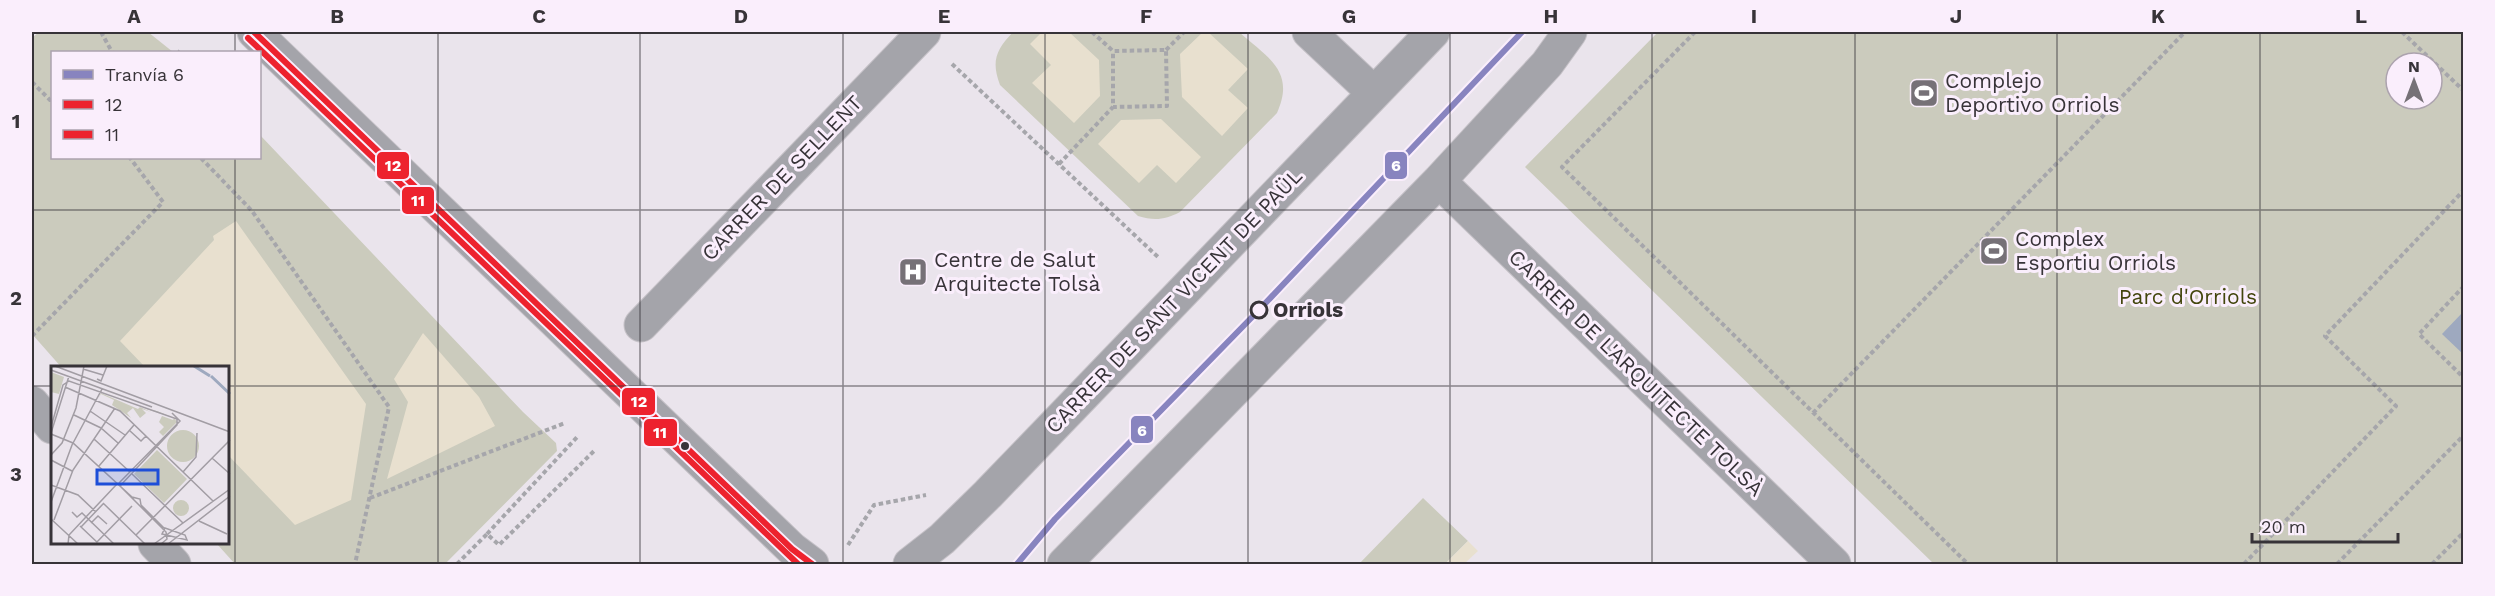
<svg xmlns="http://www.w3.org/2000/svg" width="2495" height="596" viewBox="0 0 2495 596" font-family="'Work Sans',sans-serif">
<rect width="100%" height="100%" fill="#eae4ec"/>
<path fill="#cbcbbd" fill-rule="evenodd" d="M39,32h109l25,20h-121v106h208v-23l263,277 33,31 1,8 -112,113h-210l-18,-20h11v-176h-166l-30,-34v-296z
M1013,32h226c28,25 57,39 38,81l-97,99c-15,8 -26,9 -42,4l-138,-131c-9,-24 -4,-35 13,-53z
M1658,32h805v532h-529l-409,-397zM2396,63h36v36h-36z
M1423,498l45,43 -23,23h-86z"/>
<path fill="#e8e0cf" d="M1042,32h27l30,28 1,36 -26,27 -42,-40 19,-18 -21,-21z
M1203,32h5l40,37 -20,21 20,18 -26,28 -40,-39 -2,-43z
M1161,119l40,38 -25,26 -19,-18 -18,18 -41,-39 23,-24z
M236,221l130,183 -15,96 -56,25 -67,-70v-87h-82l-26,-27 94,-101 -1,-4z
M423,333l56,64 16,29 -108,53 21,-77 -14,-23z
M1468,541l10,10 -14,13h-19z"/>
<path fill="#9ea9bf" d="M2463,312v42l-21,-20z"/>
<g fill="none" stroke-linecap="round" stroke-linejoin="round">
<g stroke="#c5c1c7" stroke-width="35">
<path id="pedestrian" d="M641,325l283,-293
M32,403l20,24
M155,544l19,20"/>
</g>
<g stroke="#c5c1c7" stroke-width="35">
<path id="minor" d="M254,32l538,517 20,15
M1309,32l65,61
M1439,181l395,383
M910,564l32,-25 46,-45 445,-462
M1064,564l375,-383 108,-117 23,-32"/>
</g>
<path stroke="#a6a6ab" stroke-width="4" stroke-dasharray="4.5 3" stroke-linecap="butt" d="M101,32l11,20
M1092,32l21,19 53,-1 1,56 -54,1v-56
M1695,32l-133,135 406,397
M2402,32l62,59
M1166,50l18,-18
M179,52l1,-1
M952,64l206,193
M32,82l18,18 2,-3
M201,158l51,53 137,196 -34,157
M1059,164l54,-57
M2464,286l-45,48 45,44
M32,336l131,-134 -33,-44
M1813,413l372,-381
M370,498l195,-75
M487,534l91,-98
M848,545l26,-40 52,-10
M457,564l30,-30 12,11 95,-94
M2244,564l152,-158 -71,-70 139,-146
M2337,564l127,-129
M2432,564l32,-32"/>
<use href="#pedestrian" stroke="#a4a4aa" stroke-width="33"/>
<use href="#minor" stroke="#a4a4aa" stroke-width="33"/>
<g stroke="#faeefc" stroke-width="10">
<path id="bus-1" d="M254,32l538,517 20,15"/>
</g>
<g stroke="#faeefc" stroke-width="10">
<path id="bus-2" d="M248,38l550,526"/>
</g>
<use href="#bus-1" stroke="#ed222e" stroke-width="6"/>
<use href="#bus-2" stroke="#ed222e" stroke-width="6"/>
<g stroke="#faeefc" stroke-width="10">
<path id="tram-1" d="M1017,564l38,-45 203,-208 264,-279"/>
</g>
<use href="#tram-1" stroke="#8884bf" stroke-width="6"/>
</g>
<path fill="none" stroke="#373338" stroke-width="1.5" stroke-opacity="0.55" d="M235,32v20M438,32v532M640,32v532M843,32v532M1045,32v532M1248,32v532M1450,32v532M1652,32v532M1855,32v532M2057,32v532M2260,32v532M235,158v406M32,210h2432M32,386h20M228,386h2236"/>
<defs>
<g id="stadium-square" transform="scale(1.5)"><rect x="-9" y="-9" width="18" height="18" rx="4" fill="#767177" stroke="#faeefc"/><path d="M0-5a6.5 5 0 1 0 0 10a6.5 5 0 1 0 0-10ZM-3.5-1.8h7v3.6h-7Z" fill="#fff"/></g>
<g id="hospital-square" transform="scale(1.5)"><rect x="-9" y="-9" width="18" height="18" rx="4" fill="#767177" stroke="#faeefc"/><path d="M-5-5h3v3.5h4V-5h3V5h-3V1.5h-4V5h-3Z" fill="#fff"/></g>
</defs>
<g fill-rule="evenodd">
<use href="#stadium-square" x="1924" y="93"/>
<use href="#stadium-square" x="1994" y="251"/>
<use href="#hospital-square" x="913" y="272"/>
</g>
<circle fill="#faeefc" stroke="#373338" stroke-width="3" cx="1259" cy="310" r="8"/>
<circle fill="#373338" stroke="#faeefc" stroke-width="2" cx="685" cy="446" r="5"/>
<g text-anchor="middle" stroke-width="6" stroke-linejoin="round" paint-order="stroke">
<g font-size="21" fill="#373338" stroke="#faeefc" text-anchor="start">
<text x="1945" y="88">Complejo<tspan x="1945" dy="24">Deportivo Orriols</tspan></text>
<text x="2015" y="246">Complex<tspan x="2015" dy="24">Esportiu Orriols</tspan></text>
<text x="934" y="267">Centre de Salut<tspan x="934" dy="24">Arquitecte Tolsà</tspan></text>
</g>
<g font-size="21" fill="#373338" stroke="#faeefc">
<text transform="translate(782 178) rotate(-46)" y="7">CARRER DE SELLENT</text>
<text transform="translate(1174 301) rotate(-46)" y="7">CARRER DE SANT VICENT DE PAÜL</text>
<text transform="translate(1636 373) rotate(44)" y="7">CARRER DE L'ARQUITECTE TOLSÀ</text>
</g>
<g font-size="21" fill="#42450c" stroke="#faeefc">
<text x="2188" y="304">Parc d'Orriols</text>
</g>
<g font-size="21" font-weight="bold" fill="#373338" stroke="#faeefc" text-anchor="start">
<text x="1273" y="317">Orriols</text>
</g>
</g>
<g transform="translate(51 366)">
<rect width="178" height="178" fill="#eae4ec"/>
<path d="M0,6l13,5 -5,17 -8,-2zM50,27l37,16 2,-2 11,5 -9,-3 4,4 -6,5 -7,-10 -6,5 4,5 -19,-13 2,-5 -13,-6 -3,5zM92,42l14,3 17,7 3,4 -14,14 -4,-4 5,-5 -5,-5 3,-6 11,4 1,-2zM116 80a16 16 0 1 1 32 0a16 16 0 1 1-32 0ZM106,84l30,29 -23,24 -30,-29zM122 142a8 8 0 1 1 16 0a8 8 0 1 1-16 0Z" fill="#cbcbbd"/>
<path fill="none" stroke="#9ea9bf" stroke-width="3" d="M143,0l16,10M160,10l19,18"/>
<path fill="none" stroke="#a29da4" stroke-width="1.5" d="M4,0l175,66M32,3l20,6M0,4l101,37M46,13l4,2 6,-15M14,21l55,24 93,90M39,45l35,24M23,49l27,13 17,15M0,61l12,-42 6,-4 108,38v6l-57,61 46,46 1,7 -6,5M78,64l12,11 5,-5M0,67l18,-57M0,68l22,9 59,54 8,2 1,6M43,73l36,33M0,89l11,-12 14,-35 8,-42M161,92l18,16M0,94l21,11M48,100l35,-41M132,106l13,-15 1,-24M81,108l51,49M68,117l61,-62 -8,-8M0,119l27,10 18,17M0,136l21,-57 30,-56M52,137l42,41M90,139l23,23M21,146l5,5 5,-4 32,31M0,153l27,25M3,154l19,-50 42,-62M148,155l28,13M40,157l7,-7 9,8M29,160l19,18M30,161l22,-23M114,162l20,7 2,5 -25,-6zM85,169l94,-95M17,178l1,-9 48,-51M44,178l37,-38M103,178l76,-55M117,178l62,-48"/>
<path fill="#1d4ed8" fill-opacity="0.15" stroke="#1d4ed8" stroke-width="3" d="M46,104h61v14h-61z"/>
<rect width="178" height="178" fill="none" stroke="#373338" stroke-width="3"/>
</g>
<g stroke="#faeefc" stroke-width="2">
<rect x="1384" y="151" width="24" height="29" rx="6" fill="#8884bf"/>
<rect x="376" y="151" width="34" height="29" rx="6" fill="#ed222e"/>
<rect x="401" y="186" width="34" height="29" rx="6" fill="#ed222e"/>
<rect x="621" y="387" width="35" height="29" rx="6" fill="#ed222e"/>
<rect x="1130" y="415" width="24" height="29" rx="6" fill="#8884bf"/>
<rect x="643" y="418" width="35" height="29" rx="6" fill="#ed222e"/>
</g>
<g font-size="16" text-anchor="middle" font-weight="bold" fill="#fff">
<text x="1396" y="171">6</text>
<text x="393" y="171">12</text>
<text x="418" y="206">11</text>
<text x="639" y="407">12</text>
<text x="1142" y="436">6</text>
<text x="660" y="438">11</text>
</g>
<rect width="2495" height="596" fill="none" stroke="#faeefc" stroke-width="66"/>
<rect x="51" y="51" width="210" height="108" fill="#faeefc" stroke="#aca3ae" stroke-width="1.5"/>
<rect x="63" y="70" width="30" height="9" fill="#8884bf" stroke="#aca3ae" stroke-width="1.5"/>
<text x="105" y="81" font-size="18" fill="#373338">Tranvía 6</text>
<rect x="63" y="100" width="30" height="9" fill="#ed222e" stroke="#aca3ae" stroke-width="1.5"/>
<text x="105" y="111" font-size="18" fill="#373338">12</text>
<rect x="63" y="130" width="30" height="9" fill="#ed222e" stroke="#aca3ae" stroke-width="1.5"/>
<text x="105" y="141" font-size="18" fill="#373338">11</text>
<g transform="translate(2414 81)"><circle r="28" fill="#faeefc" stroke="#aca3ae" stroke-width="1.5"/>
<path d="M0-4.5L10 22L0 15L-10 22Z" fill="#767177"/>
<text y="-9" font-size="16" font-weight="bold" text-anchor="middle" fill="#373338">N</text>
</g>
<path d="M2252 533v9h146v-9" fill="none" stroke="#373338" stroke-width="3"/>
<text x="2261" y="533" font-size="18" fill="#373338" stroke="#faeefc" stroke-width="4.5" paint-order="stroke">20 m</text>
<rect x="33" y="33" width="2429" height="530" fill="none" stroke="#373338" stroke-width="2"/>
<g font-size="20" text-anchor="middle" font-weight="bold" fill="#373338">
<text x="134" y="23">A</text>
<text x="337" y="23">B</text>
<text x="539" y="23">C</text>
<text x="741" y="23">D</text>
<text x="944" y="23">E</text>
<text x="1146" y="23">F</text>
<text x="1349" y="23">G</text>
<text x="1551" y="23">H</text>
<text x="1754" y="23">I</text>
<text x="1956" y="23">J</text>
<text x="2158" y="23">K</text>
<text x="2361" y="23">L</text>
<text x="16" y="128">1</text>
<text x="16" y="305">2</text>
<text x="16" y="481">3</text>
</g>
</svg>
